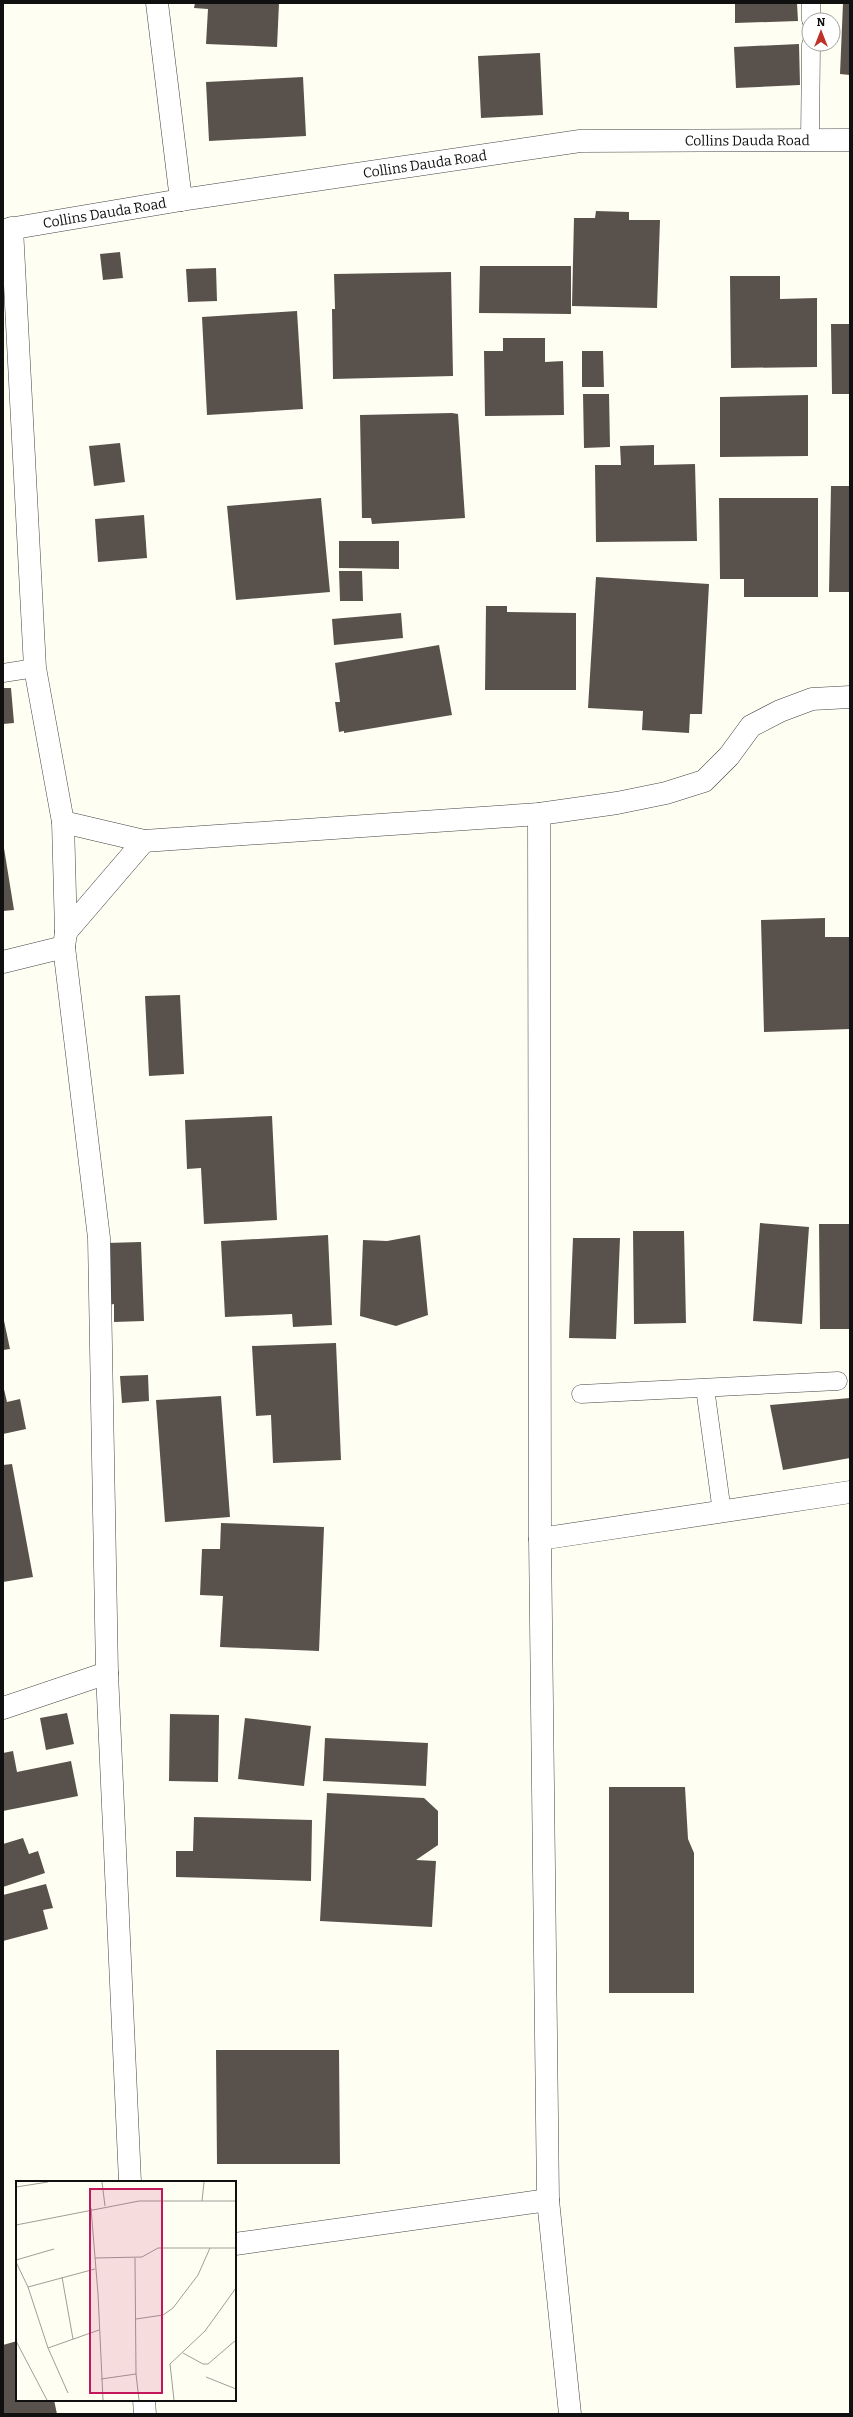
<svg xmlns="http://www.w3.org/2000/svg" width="853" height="2417" viewBox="0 0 853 2417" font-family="Bitter,serif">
<rect width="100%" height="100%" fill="#fffef3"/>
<path fill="#59524c" d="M195,3h84l-2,44 -71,-3 2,-35 -14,-1z
M735,3h62l1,18 -63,2z
M843,3h7v72l-10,-1z
M799,44l1,41 -64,3 -2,-41z
M540,53l3,62 -62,3 -3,-62z
M303,77l3,59 -97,5 -3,-59z
M596,211l33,1v8h31l-3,88 -85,-2 2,-88h21z
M120,252l3,26 -20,2 -3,-26z
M480,266h91v48l-92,-1z
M216,268l1,33 -29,1 -2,-33z
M451,272l2,104 -120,3 -1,-70h3l-1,-35z
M730,276h50v23l37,-1v69l-86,1z
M297,311l6,98 -96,6 -5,-98z
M831,324h19v70h-18z
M503,338h42v24l18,-1 1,54 -79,1 -1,-65h19z
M582,351h21l1,36h-22z
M583,394h26l1,53 -26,1z
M808,395v61l-88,1v-60z
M452,413l6,1 7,104 -93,6 -1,-6h-9l-2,-103z
M120,443l5,39 -31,4 -5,-40z
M654,445v20l41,-1 2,77 -101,1 -1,-77h26l-1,-19z
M831,486h19v106h-21z
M321,498l9,94 -94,8 -9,-94z
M719,498h99v99h-74v-18h-24z
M144,515l3,43 -49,4 -3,-43z
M339,541h60v28l-60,-1z
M339,571h23l1,30h-23z
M596,577l113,7 -7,130h-12l-1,19 -47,-3 1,-19 -55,-3z
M486,606h21v6l69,1v77h-91z
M401,613l2,25 -69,7 -2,-26z
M439,645l13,70 -108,18v-2l-5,1 -4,-30h5l-5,-39z
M3,688h8l3,35 -11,1z
M3,842l11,68 -11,1z
M825,918v19h25v92l-86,3 -3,-112z
M180,995l4,79 -35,2 -4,-80z
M272,1116l5,104 -73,4 -3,-56 -14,1 -2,-49z
M760,1223l49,4 -7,97 -49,-3z
M819,1224h31v105h-30z
M633,1231h51l2,92 -52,1z
M328,1235l4,90 -39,2 -1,-13 -67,3 -4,-76z
M420,1235l8,80 -32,11 -36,-10 3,-76 24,1z
M573,1238h47l-4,101 -47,-1z
M141,1242l3,79 -30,1v-18l-6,1 -2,-62z
M3,1316l7,33 -7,1z
M336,1343l5,117 -68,3 -2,-48 -15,1 -4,-70z
M148,1375l1,26 -27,2 -2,-27z
M3,1385l4,17 13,-3 6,30 -23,5z
M221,1396l9,121 -65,5 -9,-122z
M850,1398v60l-67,12 -13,-65z
M12,1464l21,113 -30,5v-117z
M221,1523l103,4 -5,124 -99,-4 3,-51 -23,-1 2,-46h18z
M67,1713l7,31 -28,6 -6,-32z
M170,1714l49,1 -1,67 -49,-1z
M245,1718l66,8 -7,60 -66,-7z
M325,1738l103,5 -2,43 -103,-5z
M13,1751l4,21 54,-11 7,35 -75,15v-58z
M609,1787h76l3,52 6,14v140h-85z
M327,1793l97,5 14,13v34l-22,15 20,1 -4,66 -112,-6z
M194,1817l118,3 -1,61 -135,-4v-26h17z
M23,1838l6,16 9,-3 7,22 -42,14v-43z
M46,1884l7,24 -10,2 5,19 -45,12v-46z
M216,2050h123l1,114h-123z
M17,2341v59h37l3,14h-54v-69z"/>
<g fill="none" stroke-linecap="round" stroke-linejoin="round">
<g stroke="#434343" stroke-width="19">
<path id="lane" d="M811,20v-17
M810,140l1,-96
M3,673l32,-5
M705,1388l17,124
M581,1394l257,-13"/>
</g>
<g stroke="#434343" stroke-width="23">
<g id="street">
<path d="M157,3l24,197"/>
<path d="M12,228l23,440 28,154 3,110 -2,15 35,291 8,435 23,509"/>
<path id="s1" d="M3,230l178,-30 399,-59 270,-1"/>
<path d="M539,814l1,725 8,661 22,214"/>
<path d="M63,822l81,19 395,-27 78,-11 49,-10 38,-12 25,-25 22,-30 29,-15 32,-12 38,-2"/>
<path d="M66,932l78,-91"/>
<path d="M3,962l61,-15"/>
<path d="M540,1539l310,-47"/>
<path d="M3,1708l104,-35"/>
<path d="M235,2244l313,-44"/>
<path d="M144,2400l1,14"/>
</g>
</g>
<use href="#lane" stroke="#fff" stroke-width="18"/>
<use href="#street" stroke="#fff" stroke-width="22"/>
</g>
<g text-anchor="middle" stroke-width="4" stroke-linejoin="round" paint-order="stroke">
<g font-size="14" fill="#101010" stroke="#fff">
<text dy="5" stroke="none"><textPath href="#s1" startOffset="751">Collins Dauda Road</textPath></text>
<text dy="5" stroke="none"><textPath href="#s1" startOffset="427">Collins Dauda Road</textPath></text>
<text dy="5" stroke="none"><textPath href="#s1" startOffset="103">Collins Dauda Road</textPath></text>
</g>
</g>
<g transform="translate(16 2181)">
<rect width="220" height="220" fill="#fffef3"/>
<path fill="none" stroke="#9f9f98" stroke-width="1" d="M86,1l3,24M0,6l32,-5M186,20l2,-19M75,27l7,86 5,106M0,44l123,-24h97M79,77l47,-1 16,-9h78M119,77l1,116 3,26M0,79l38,-11M0,81l12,25 20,61 51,-18M46,96l11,62M12,106l67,-18M120,138l27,-4 10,-7 25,-33 12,-27M0,160l31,59M32,167l20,45M167,172l20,11h5l28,-24M190,196l30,12M85,198l35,-5M158,219l-4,-36 35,-33 31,-43"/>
<path fill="#c2185b" fill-opacity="0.15" stroke="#c2185b" stroke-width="2" d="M74,8h72v204h-72z"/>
<rect width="220" height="220" fill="none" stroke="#101010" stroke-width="2"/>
</g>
<rect width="853" height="2417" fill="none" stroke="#101010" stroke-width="8"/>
<g transform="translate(821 32)"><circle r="19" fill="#ffffff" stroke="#9f9f9f"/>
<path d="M0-3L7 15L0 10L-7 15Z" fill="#be312a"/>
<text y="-6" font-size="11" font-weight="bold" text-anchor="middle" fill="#101010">N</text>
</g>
</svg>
